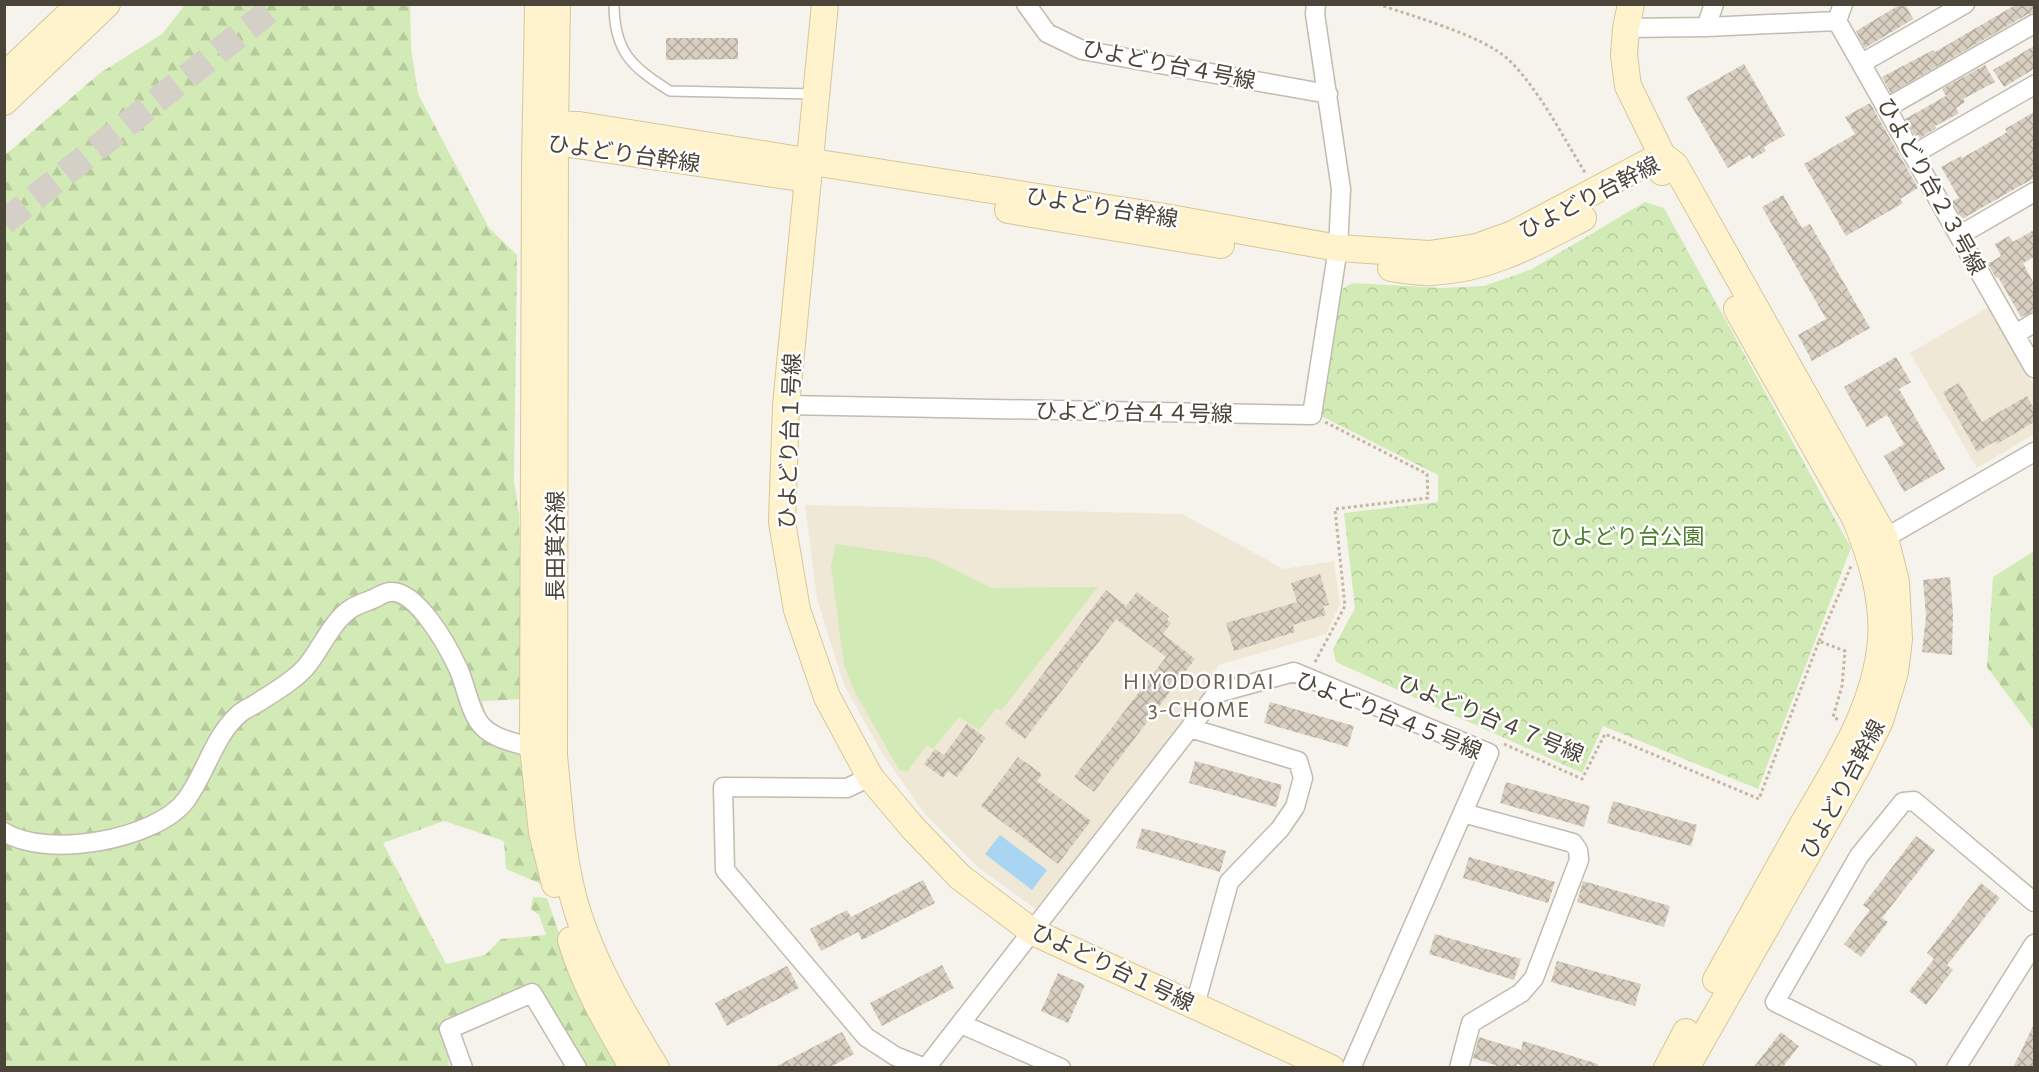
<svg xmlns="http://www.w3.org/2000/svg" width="2039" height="1072" viewBox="0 0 2039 1072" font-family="'Alegreya Sans','Noto Sans JP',sans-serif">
<defs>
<pattern id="forest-firs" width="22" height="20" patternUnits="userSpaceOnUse" patternTransform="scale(1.5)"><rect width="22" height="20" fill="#d2eab5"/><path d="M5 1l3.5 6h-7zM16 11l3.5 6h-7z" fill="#b6ca9c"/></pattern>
<pattern id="park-crowns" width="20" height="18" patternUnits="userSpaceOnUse" patternTransform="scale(1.5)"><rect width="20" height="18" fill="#d2eab5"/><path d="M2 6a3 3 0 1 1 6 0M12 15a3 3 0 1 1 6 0" fill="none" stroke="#b6ca9c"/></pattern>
<pattern id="building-cross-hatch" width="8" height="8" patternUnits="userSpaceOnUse" patternTransform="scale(1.5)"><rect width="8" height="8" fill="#d8cfc1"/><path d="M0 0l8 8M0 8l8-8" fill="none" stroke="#b1aa9e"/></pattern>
</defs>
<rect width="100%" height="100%" fill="#f6f3ec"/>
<path fill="#efe8d6" d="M1989,307l45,78v49l-57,34 -67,-115z
M805,505l377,9 102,55 50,-8 6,43 -14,30 -108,31 -8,23 -171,223 -59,-42 -55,-55 -43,-61 -38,-68 -27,-86z"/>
<path fill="#d2eab5" d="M836,544l95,14 61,30 106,-1 -97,124 -4,-3 -18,22 -20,-13 -26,32 -6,-4 -20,27 -8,-2 -45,-80 -10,-25 -13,-99z"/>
<path fill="url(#forest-firs)" d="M185,5h225l1,43 7,46 71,134 28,27 -3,225 5,35 5,184 -42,2 6,22 36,35 20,107 -3,19 -35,-15 -2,-28 -60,-20 -61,22 63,121 39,-9 16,-16 45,-4 -7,-20 -8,-6 2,-12 14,1 21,62 54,107h-37l-55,-81 -85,35 4,46h-444l-1,-911 96,-83 62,-39z
M2034,551v179l-47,-63 6,-90z"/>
<path fill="url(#park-crowns)" d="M1645,202l19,6 187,340 -93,241 -155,-63 -21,47 -246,-111 -3,-13 22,-41 -11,-95 94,-11v-27l-117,-59 19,-126 13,-7 88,5 43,-2 48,-17z"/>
<path fill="#a9d4f2" d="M1000,835l47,35 -15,20 -47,-36z"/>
<path fill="url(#building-cross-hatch)" d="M1901,4h4l8,15 -48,29 -9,-17z
M2017,4h17v9l-6,1 -137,79 -9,-16 51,-27 2,2z
M666,38h72v21l-72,1z
M2034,46v23l-30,18 -11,-17z
M1744,64l41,71 -21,12 2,4 -14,8 -2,-4 -22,13 -42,-71z
M1985,65l10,17 -32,17 2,3 -9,6 3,5 -24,13 1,2 -16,10 -2,-3 -3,1 -10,-17 41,-23 -4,-7z
M1870,103l48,85 -18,11 3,4 -57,33 -42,-72 51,-30 -10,-17z
M2034,112v66l-72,41 -10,-18 7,-3 -18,-31 20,-11 1,2 39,-22 6,-4 -2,-3z
M1783,195l19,33 8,-4 60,104 -58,33 -14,-26 28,-16 -64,-112z
M2034,230v27l-11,6 11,21v28l-13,5 -23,-40 -2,1 -8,-14 13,-8 -6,-12 14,-8 4,6z
M1896,357l15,25 -12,7 46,80 -41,23 -20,-36 20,-12 -17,-29 -20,12 -23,-40z
M1959,383l23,39 45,-26 7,13v13l-37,22 -1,-3 -19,11 -34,-60z
M1320,574l9,31 -6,1 3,9 -33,10 2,7 -61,19 -8,-28 71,-21 -6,-19z
M1950,577l3,37 -1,41 -30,-3 4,-36 -3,-36z
M1106,590l20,16 11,-14 32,24 -2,4 4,3 -8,11 32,25 -101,133 -20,-15 92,-120 -50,-38 -91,120 -20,-15z
M1270,702l84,24 -6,21 -84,-24z
M967,724l19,14 -29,39 -9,-6 -5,7 -19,-14 11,-15 9,6z
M1018,757l24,17 -5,7 54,40 -33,43 -77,-58z
M1195,761l87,24 -6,22 -87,-24z
M1506,782l84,24 -6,21 -84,-24z
M1613,801l84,24 -6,21 -84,-23z
M1142,828l84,23 -6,21 -84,-24z
M1916,836l19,14 -53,68 6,4 -27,35 -17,-13 26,-34 -7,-5z
M1469,857l86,25 -7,21 -85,-25z
M923,880l12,23 -73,37 -4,-8 -37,19 -11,-22 37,-19 4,7z
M1583,881l87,25 -6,21 -87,-25z
M1981,883l19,15 -53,67 6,5 -27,35 -17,-14 25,-32 -7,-6z
M1435,934l86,25 -7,21 -85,-26z
M1557,961l84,23 -6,22 -84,-24z
M942,965l12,23 -72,38 -12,-23z
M787,966l12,22 -72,38 -12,-23z
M1058,973l27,12 -17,38 -27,-12z
M2034,1024v44h-21z
M842,1032l12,22 -25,14h-56z
M1781,1032l18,14 -17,22h-29z
M1479,1037l42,13 2,-9 75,23 -1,4h-69l-11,-4 -1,4h-12l-31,-10z"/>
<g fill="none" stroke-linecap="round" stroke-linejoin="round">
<path stroke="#d4d0c8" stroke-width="26" stroke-dasharray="26 13" stroke-linecap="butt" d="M4,222l274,-218"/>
<g stroke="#c2bbae" stroke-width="12">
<path id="lane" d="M614,4c0,48 18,63 56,87l146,3"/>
</g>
<g stroke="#c2bbae" stroke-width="21">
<path id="street" d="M1026,4l21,29 35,17 246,44
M1843,4l-6,17 197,347
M1706,27l8,-23
M1626,28l80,-1 131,-6
M1862,63l103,-59
M1888,107l146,-83
M1914,154l120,-69
M1960,235l74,-43
M2015,334l19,-11
M786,405l526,10 26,-167 3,-59 -26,-175 1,-10
M1885,538l149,-86
M1190,728l108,33 5,17 -8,29 -15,22 -51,53 -34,123
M870,777l-23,11 -124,-1 2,83 141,167 29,19 30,12
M4,832c42,27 152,8 182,-32 20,-27 27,-62 52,-85 5,-5 13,-8 19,-12 17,-11 34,-20 48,-35 15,-17 27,-48 47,-60 7,-4 14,-6 21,-9 5,-2 12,-7 17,-7 26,-3 57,53 67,74 9,17 12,48 27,62 13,12 33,15 49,20
M961,1024l100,44
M463,1068l-14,-39 83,-36 45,75
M926,1068l291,-375 77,-21 195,81 -138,315
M1459,1068l12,-45 50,-30 13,-15 45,-118 -1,-10 -5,-7 -110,-30
M1907,1068l-132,-66 84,-146 44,-54 11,-1 120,101
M1956,1068l78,-124"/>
</g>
<g stroke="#d6c79b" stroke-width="28">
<path id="secondary" d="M538,4l-3,163 -2,581 9,84 13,52
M557,4l-2,121 -1,631c5,46 7,94 19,140 16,61 50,118 83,172
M825,4l-39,401 -4,117 15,88 30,87 43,80 43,51 47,49 73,55 298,136
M1631,4l-5,24 -2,27 4,31 34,69v17
M4,76l76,-72
M4,102l103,-98
M536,124l43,1 208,33 372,58 179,32 91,6 48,-7 36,-13 149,-79 13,10 210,373 11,44 3,57 -4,33 -15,49 -23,46 -171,301
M536,141l20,1 238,35
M1008,210l213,35
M1391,268c13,2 28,5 41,4 58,-3 101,-28 151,-54
M571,940c13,45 38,87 62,128
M1716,980c29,-52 58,-104 87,-156 33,-57 72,-115 78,-183 3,-43 -10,-84 -26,-123l-118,-209
M1667,1068l19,-36"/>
</g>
<path stroke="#c4b79f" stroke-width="3" stroke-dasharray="3 3" stroke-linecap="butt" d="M1378,4c36,13 104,31 131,56 32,32 53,76 77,114
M1819,641l32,-75
M1315,662l30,-56 -10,-97 93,-11 -1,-24 -102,-52
M1504,744l78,35 23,-45 154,65 60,-158 26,10 -3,35 -9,31 6,3"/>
<use href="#lane" stroke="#fff" stroke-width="9"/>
<use href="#street" stroke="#fff" stroke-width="18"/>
<use href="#secondary" stroke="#fff3cd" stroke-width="26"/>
</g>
<g text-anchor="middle" stroke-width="5" stroke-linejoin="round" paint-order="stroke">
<g font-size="22" fill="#4b4439" stroke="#fff">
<text transform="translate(1169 64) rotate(11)" y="8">ひよどり台４号線</text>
<text transform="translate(624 153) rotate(8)" y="8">ひよどり台幹線</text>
<text transform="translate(1932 186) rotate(61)" y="8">ひよどり台２３号線</text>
<text transform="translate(1589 197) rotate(-27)" y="8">ひよどり台幹線</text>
<text transform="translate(1102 207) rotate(9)" y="8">ひよどり台幹線</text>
<text transform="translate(1134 412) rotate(1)" y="8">ひよどり台４４号線</text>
<text transform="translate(789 441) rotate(-88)" y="8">ひよどり台１号線</text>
<text transform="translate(555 546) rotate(-90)" y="8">長田箕谷線</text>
<text transform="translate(1389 715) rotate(22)" y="8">ひよどり台４５号線</text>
<text transform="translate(1491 718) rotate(22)" y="8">ひよどり台４７号線</text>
<text transform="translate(1842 789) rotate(-62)" y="8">ひよどり台幹線</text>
<text transform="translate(1113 967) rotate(25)" y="8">ひよどり台１号線</text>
</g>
<g font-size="22" fill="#4a7f2a" stroke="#fff">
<text x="1627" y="544">ひよどり台公園</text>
</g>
<g font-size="24" letter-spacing="1.5" fill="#6e6250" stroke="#fff">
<text x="1199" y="689">HIYODORIDAI<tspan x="1199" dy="28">3-CHOME</tspan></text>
</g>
</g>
<rect width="2039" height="1072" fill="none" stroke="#4b4439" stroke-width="12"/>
</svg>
